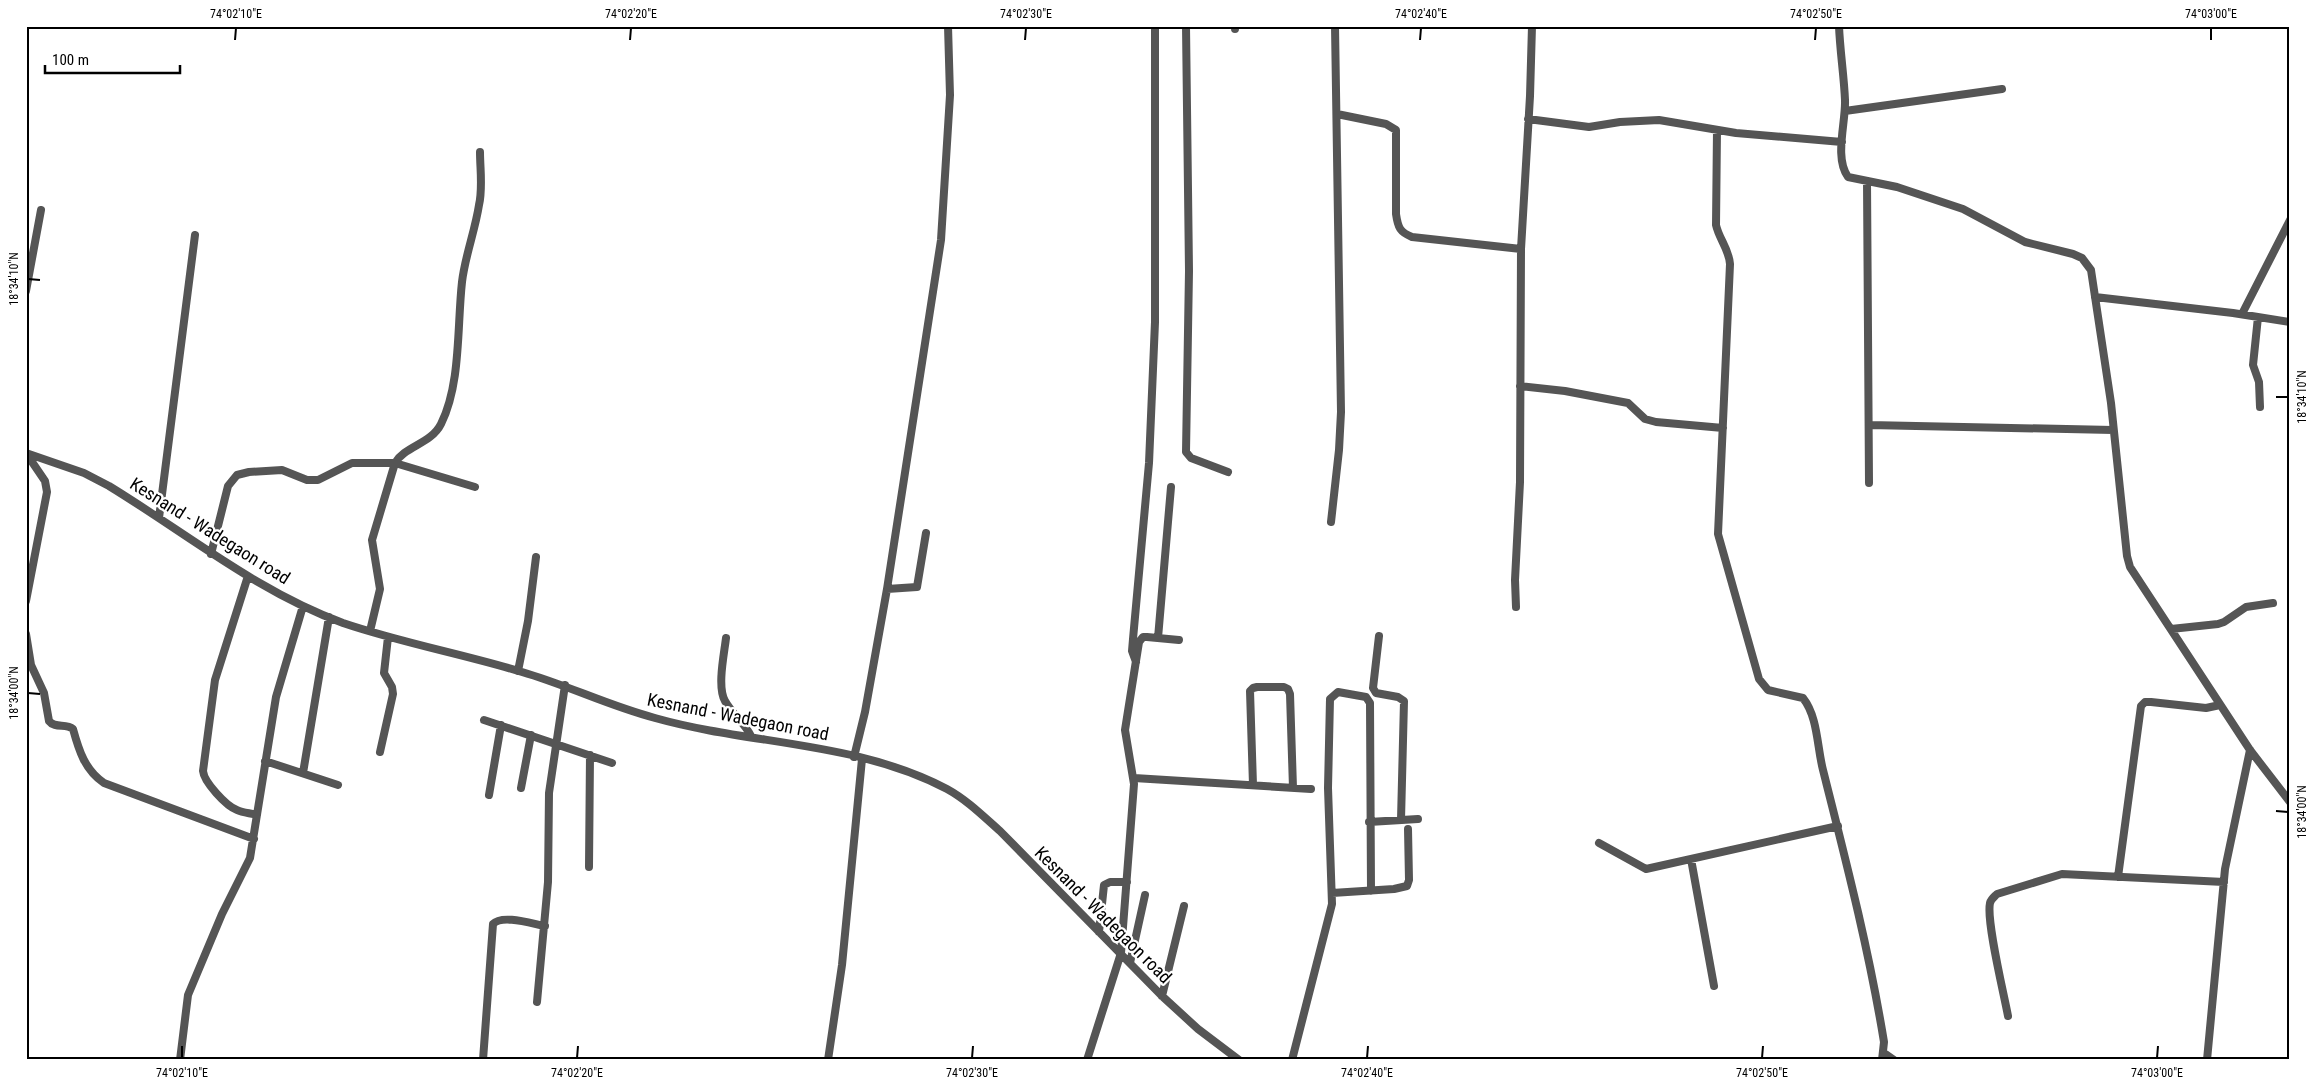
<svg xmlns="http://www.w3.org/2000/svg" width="2316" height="1086" viewBox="0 0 2316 1086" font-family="'Roboto Condensed',sans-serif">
<rect width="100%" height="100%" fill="#fff"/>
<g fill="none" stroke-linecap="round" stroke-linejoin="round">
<path stroke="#555" stroke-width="8" d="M1186,26l3,245 -3,181 5,6 37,14
M1235,26v3
M1839,26c1,25 5,50 6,74 1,22 -11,58 3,77l49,10 66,22 62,33 48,12 9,4 9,12 20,133 16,153 3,11 120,183 40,52
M1845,111l157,-22
M1337,114l49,10 10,6v84c2,14 4,18 16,23l109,12
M1528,119l61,8 31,-5 39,-2 77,13 106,9
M1717,130l-1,95c3,14 13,24 14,39l-12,270 41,145 9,11 35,8c15,19 14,49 20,72 23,91 46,180 61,272l-2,18
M1867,181l2,302
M26,291l15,-81
M2095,297l138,16 57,9
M2242,314l48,-94
M2258,317l-5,48 6,17 1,25
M1520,386l45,5 63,12 17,16 11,3 67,6
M1869,425l244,5
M26,453l58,20 25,13c77,47 149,106 234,137 59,20 120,31 179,49 45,13 87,34 133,46 96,27 201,23 292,71 20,11 36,27 53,42l162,165 36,33 41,31
M26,453l19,28 2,11 -21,109
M159,518l36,-283
M1331,522l8,-72 2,-38 -6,-386
M211,554l17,-68 9,-11 12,-3 33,-2 25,10h11l34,-17h43l80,24
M248,576l-33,104 -12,91c1,11 23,35 34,39 6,3 13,3 20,5
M887,589l30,-2 9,-54
M1516,607l-1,-27 5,-98 1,-233 9,-153 2,-70
M2171,629l47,-5 6,-2 22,-15 27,-4
M370,631l10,-42 -8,-49 23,-77c10,-17 36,-19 46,-39 20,-40 16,-97 21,-142 3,-26 13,-51 17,-77 4,-17 1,-36 1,-53
M26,634l5,31 13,28 5,28c6,8 17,2 24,8 6,22 12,41 31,54l150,56
M1379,636l-6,52 3,5 22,4 6,4 -3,119
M726,638c-2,17 -9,49 -1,63 7,13 19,21 26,35
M1158,638l13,-151
M1136,662l-4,-11 1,-12 16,-176 6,-141v-296
M518,671l10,-50 8,-64
M484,720l128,43
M380,752l13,-58 -1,-7 -8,-14 4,-36
M854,757l11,-45 22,-123 54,-349 9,-145 -2,-69
M265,761l73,24
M303,773l26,-156
M1134,778l177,11
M1253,785l-3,-94 3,-3 4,-1h27l4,2 2,5 3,94
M521,788l10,-53
M489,795l12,-70
M1369,822l49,-3
M1599,843l47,26 192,-43
M1691,859l23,127
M589,867l1,-112
M2118,877l23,-171 4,-4h6l55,6 14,-3
M1332,893l62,-4 13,-3 2,-6 -1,-51
M1099,932l5,-47 6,-3h17
M1130,963l15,-68
M1162,996l22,-90
M537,1002l11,-120 1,-89 16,-108
M2008,1016c-4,-22 -22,-95 -18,-113 1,-4 4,-6 7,-9l65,-20 162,8
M1884,1053l10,7
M180,1060l8,-65 34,-81 28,-56 26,-161 27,-91
M483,1060l10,-136c9,-10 40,0 52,2
M828,1060l14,-95 20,-206
M1087,1060l34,-107 13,-169 -9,-54 14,-88 4,-5h4l32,3
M1292,1060l40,-156 -4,-116 2,-89 8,-7 28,5 4,6 1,188
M2207,1060l18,-191 25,-119"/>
</g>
<path fill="none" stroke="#000" stroke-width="2" d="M235,40l1,-12M630,40l1,-12M1025,40l1,-12M1420,40l1,-12M1815,40l1,-12M2211,40v-12M28,279l12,1M2276,397h12M28,693l12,1M2276,811l12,1M182,1058v-12M577,1058l1,-12M972,1058l1,-12M1367,1058l1,-12M1762,1058l1,-12M2157,1058l1,-12"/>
<g text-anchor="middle" stroke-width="4.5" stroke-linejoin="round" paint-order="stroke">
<g font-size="18" fill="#000" stroke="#fff">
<text transform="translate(210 531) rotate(32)" y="6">Kesnand - Wadegaon road</text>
<text transform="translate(738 717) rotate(11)" y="6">Kesnand - Wadegaon road</text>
<text transform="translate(1103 915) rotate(45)" y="6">Kesnand - Wadegaon road</text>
</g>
</g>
<rect width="2316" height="1086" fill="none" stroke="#ffffff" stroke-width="55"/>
<path d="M45 65v8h135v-8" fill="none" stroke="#000000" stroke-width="2.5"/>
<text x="52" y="65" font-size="15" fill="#000000" stroke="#ffffff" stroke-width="4" paint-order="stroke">100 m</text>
<rect x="28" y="28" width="2260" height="1030" fill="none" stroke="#000" stroke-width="2"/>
<g font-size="12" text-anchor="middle" fill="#000">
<text x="236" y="18">74°02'10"E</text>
<text x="631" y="18">74°02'20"E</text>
<text x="1026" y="18">74°02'30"E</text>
<text x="1421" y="18">74°02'40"E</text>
<text x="1816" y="18">74°02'50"E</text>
<text x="2211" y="18">74°03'00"E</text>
<text transform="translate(14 279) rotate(-90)" y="4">18°34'10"N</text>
<text transform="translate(2302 397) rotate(-90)" y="4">18°34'10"N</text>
<text transform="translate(14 693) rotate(-90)" y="4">18°34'00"N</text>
<text transform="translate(2302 812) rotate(-90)" y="4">18°34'00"N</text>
<text x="182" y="1077">74°02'10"E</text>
<text x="577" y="1077">74°02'20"E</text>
<text x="972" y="1077">74°02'30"E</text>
<text x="1367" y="1077">74°02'40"E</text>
<text x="1762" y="1077">74°02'50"E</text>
<text x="2157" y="1077">74°03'00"E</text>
</g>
</svg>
